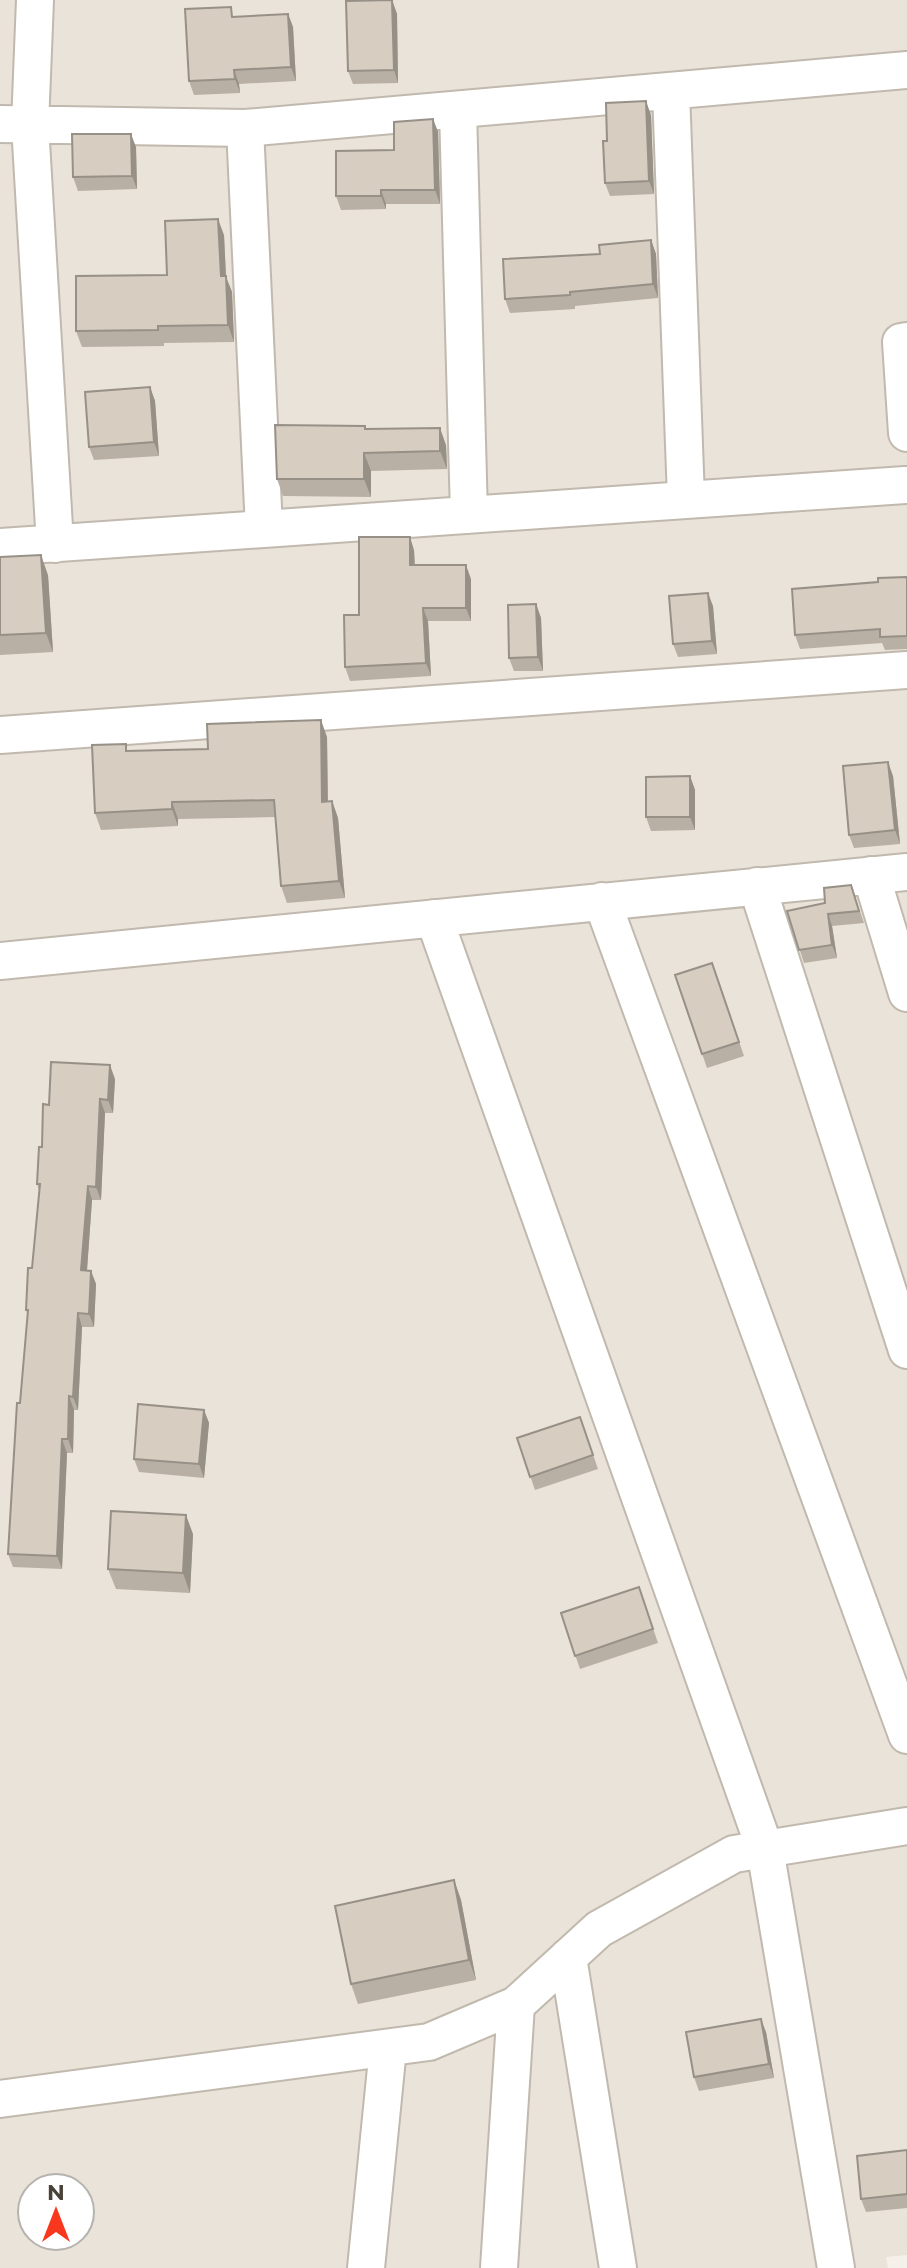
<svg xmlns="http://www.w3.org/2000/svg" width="907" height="2268" viewBox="0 0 907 2268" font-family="Montserrat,sans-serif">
<rect width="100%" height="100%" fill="#f5f1ea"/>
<path fill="#e9e3d9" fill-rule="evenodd" d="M0,0h907v2255l-21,2 2,11h-888zM32,2188h48v48h-48z"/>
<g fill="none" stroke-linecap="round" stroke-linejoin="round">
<g stroke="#c1b9ad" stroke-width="40">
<path id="minor" d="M35,0l-5,125 25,419
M671,91l15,408
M458,110l11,405
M0,124l245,4 662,-58
M245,128l19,401
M907,341l-6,1 6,91
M0,547l905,-62
M0,735l907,-65
M871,875l36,118
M757,886l150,464
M602,901l305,834
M434,918l331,931 71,419
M0,961l907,-89
M568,1957l50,311
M0,2099l429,-57 87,-37 83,-76 135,-75 173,-28
M366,2268l22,-220
M499,2268l17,-263"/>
</g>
<use href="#minor" stroke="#fff" stroke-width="36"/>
</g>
<path fill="#b9b0a5" d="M392,0l5,14 1,69 -45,1 -5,-13z
M288,14l5,13 3,54 -57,3 1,9 -46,2 -5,-14 46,-64z
M651,115l3,79 -44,2 -5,-13 2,-42z
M433,119l5,13 2,72h-54v5l-45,1 -5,-14z
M136,147l1,42 -59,2 -5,-14z
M224,235l2,42 6,15 2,50 -70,1v3l-82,1 -6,-16 91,-56z
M651,240l5,14 2,44 -83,8v3l-65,4 -5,-14 95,-45z
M150,387l5,14 4,55 -65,4 -5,-13z
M365,426l1,3 80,16 1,24 -76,2v26l-88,-1 -6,-17z
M414,550l1,15 56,14v42h-43l3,55 -81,5 -5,-14 14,-52z
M0,557l48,18 5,77 -53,3z
M907,577v72l-22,1 -3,-7 -82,6 -5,-14 83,-53z
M536,604l5,14 2,53h-29l-5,-13z
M713,606l4,48 -39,3 -5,-13z
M327,737l1,64h4l6,17 7,80 -58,5 -6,-17 -6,-69 -97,2v7l-77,4 -6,-17 34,-62 79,-2z
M690,776l5,14v40l-44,1 -5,-14z
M893,776l7,68 -46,4 -5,-13z
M851,885l13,38 -32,3 5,32 -33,5 -17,-52 38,-8z
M712,963l32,93 -37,12 -32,-93z
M115,1079l-2,34h-8l-4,87h-9l-5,70 4,1 5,13 -2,43h-12l-4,83h-4l-1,43h-6l-5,116 -49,-2 -5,-13 20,-239 -2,-5 6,-42 7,-78 -2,-6 12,-79z
M204,1410l5,13 -5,55 -65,-6 -5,-13z
M580,1417l18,52 -63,21 -18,-52z
M193,1534l-3,59 -74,-4 -8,-20z
M639,1587l19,56 -78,26 -19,-56z
M454,1880l7,20 15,80 -118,24 -7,-20z
M766,2032l8,46 -75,13 -5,-14z
M907,2150v58l-41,4 -5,-13z"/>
<path fill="#969086" d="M392,0l5,14 1,69 -4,-13z
M288,14l5,13 3,54 -5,-14z
M234,70l5,14 1,9 -5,-14z
M646,101l5,14 3,79 -5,-13z
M433,119l5,13 2,72 -5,-14z
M131,134l5,13 1,42 -5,-13z
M381,190l5,14v5l-5,-13z
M218,219l6,16 2,42 6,15 2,50 -6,-17 -7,-49z
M651,240l5,14 2,44 -5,-14z
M150,387l5,14 4,55 -5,-14z
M440,428l6,17 1,24 -7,-18z
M364,453l7,18v26l-7,-18z
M410,537l4,13 1,29 -5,-14z
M41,555l7,20 5,77 -7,-19z
M466,565l5,14v42l-5,-13z
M708,593l5,13 4,48 -5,-13z
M536,604l5,14 2,53 -5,-14z
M423,608l5,13 3,55 -5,-13z
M321,720l6,17 1,82 -6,-17z
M888,762l5,14 7,68 -5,-14z
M690,776l5,14v40l-5,-13z
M332,801l6,17 7,80 -6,-17z
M172,802l6,17v7l-6,-17z
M828,914l4,12 5,32 -5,-13z
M110,1065l5,14 -2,34 -5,-13z
M100,1099l5,14 -4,87 -5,-13z
M88,1186l4,14 -6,84 -5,-14z
M91,1271l5,13 -2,43 -5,-13z
M78,1313l4,14 -4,83 -5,-13z
M69,1396l5,14 -1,43 -5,-14z
M204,1410l5,13 -5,55 -5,-14z
M62,1439l5,14 -5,116 -5,-13z
M186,1515l7,19 -3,59 -7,-20z
M454,1880l7,20 15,80 -7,-20z
M761,2019l5,13 8,46 -5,-14z"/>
<path fill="#d7cdc0" stroke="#969086" stroke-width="2" d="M392,0l2,70 -46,1 -2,-70z
M231,7l1,10 56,-3 3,53 -57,3 1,9 -46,2 -4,-72z
M646,101l3,80 -44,2 -2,-42h4l-1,-38z
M433,119l2,71h-54v6h-45v-45l58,-1v-28z
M72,134h59l1,42 -59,1z
M218,219l3,57h5l2,49 -70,1v4l-82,1v-55l91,-1 -2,-54z
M651,240l2,44 -83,8v3l-65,4 -2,-40 97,-5 -1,-9z
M150,387l4,55 -65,5 -4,-55z
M275,425l90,1v3l75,-1v23l-76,2v26h-87z
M359,537h51v28h56v43h-43l3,55 -81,4 -1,-52h15z
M41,555l5,78 -46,2v-78z
M907,577v59l-27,1v-8l-85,6 -3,-46 86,-7v-4z
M708,593l4,48 -39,3 -4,-48z
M536,604l2,53 -29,1 -1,-53z
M321,720l1,82 10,-1 7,80 -58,5 -7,-86 -102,2v7l-77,4 -3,-68 34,-1v7l82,-2 -1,-25z
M888,762l7,68 -46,5 -6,-69z
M690,776v41h-44v-40z
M851,885l8,26 -31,3 4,31 -33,5 -12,-39 38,-8 -1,-15z
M712,963l27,79 -37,12 -27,-79z
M51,1062l59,3 -2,35 -8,-1 -4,88 -8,-1 -7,84 10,1 -2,43 -11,-1 -5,84 -4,-1 -1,43h-6l-5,117 -49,-2 9,-151h3l8,-93h-2l2,-42h4l8,-84h-3l2,-37h3l1,-43 6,1z
M138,1404l66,6 -5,54 -65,-5z
M580,1417l13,38 -63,22 -13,-39z
M111,1511l75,4 -3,58 -75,-4z
M639,1587l14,42 -78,27 -14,-43z
M454,1880l15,80 -118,24 -16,-78z
M761,2019l8,45 -75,13 -8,-45z
M907,2150v44l-46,5 -4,-43z"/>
<g transform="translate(56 2212)"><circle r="38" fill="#ffffff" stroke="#b6b3af" stroke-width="2"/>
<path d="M0-6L14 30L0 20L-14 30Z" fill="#f9371e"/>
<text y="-12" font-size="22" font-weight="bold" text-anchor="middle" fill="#494238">N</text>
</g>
</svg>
